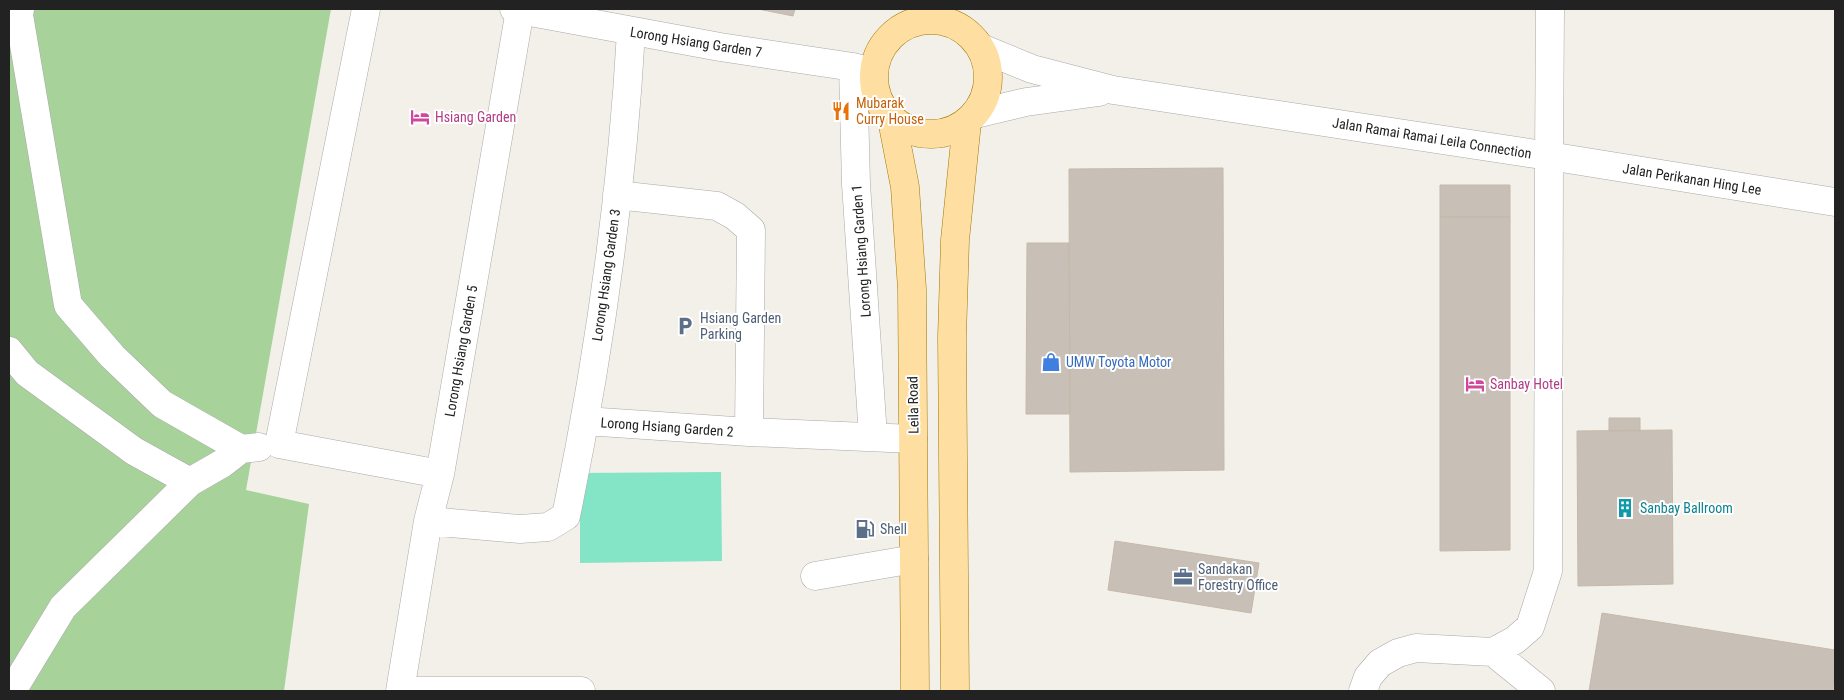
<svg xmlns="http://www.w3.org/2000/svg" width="1844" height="700" viewBox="0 0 1844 700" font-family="'Roboto Condensed',sans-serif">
<rect width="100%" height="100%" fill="#f2f0e8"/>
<path fill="#a7d39b" d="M9,9h322l-85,481 63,14 -25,187h-275z"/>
<path fill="#84e4c6" d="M721,472l1,89 -142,2v-90z"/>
<path fill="#c8c0b7" stroke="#c5b8aa" d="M758,9h37l-2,7z
M1223,168l1,302 -154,2 -1,-303z
M1440,185h70v32h-70z
M1440,217h70v333l-70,1z
M1027,243h42l1,171h-44z
M1609,418h31v13h-31z
M1672,430l1,154 -95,2 -1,-155z
M1115,541l144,22 -8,50 -143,-23z
M1602,613l233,37 -2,41h-244z"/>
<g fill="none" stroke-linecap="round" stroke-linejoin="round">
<g stroke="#a9a9a9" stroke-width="29">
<path id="minor" d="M20,9l-1,6 49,290 44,51 50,48 79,45
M366,9l-87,435 161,30
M514,9l206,38 133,20 21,5
M1550,9l-1,147 286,46
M981,48l51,21 81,21 436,66 -1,415 -18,56 -15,13 -22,12 -77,-4 -18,5 -18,10 -12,14 -5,14
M853,67l3,117 17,252
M976,114l50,-12 73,-10
M617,195l100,11 18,10 16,14 -2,202
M9,351l18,22 107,78 56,31 33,-19 18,-14 18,-2
M585,421l164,11 164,7
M428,521l92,8 28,-2 18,-11c33,-159 56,-322 65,-484
M815,576l99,-17
M1493,652l48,39
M12,691l51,-84 127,-125
M400,691l28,-170 12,-47 80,-464
M400,691h181"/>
</g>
<g stroke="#a07700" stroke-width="29">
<path id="major" d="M874 77a57 57 0 1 1 114 0a57 57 0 1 1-114 0Z
M892,120l13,67 7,102 3,402
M955,691l-3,-354 3,-97 12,-118"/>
</g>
<use href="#minor" stroke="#fff" stroke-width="28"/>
<use href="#major" stroke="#ffdea1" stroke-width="28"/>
</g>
<defs>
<g id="restaurant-bare" transform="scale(1.5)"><path d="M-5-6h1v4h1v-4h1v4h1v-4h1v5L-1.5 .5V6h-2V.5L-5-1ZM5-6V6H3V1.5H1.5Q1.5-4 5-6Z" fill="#e8710a" stroke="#fff" stroke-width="2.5" paint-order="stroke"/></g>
<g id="hotel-bare" transform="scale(1.5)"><path d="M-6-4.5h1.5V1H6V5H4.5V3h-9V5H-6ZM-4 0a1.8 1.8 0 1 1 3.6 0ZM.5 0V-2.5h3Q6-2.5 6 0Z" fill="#d1479c" stroke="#fff" stroke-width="2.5" paint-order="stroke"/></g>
<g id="parking-bare" transform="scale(1.5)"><path d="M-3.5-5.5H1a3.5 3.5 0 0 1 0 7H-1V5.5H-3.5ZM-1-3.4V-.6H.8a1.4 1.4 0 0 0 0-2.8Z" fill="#5c6f8a" stroke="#fff" stroke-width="2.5" paint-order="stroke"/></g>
<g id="shop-bare" transform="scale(1.5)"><path d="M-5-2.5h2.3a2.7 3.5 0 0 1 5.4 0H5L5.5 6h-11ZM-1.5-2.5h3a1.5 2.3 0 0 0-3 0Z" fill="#3f7fe0" stroke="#fff" stroke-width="2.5" paint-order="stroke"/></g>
<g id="building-bare" transform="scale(1.5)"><path d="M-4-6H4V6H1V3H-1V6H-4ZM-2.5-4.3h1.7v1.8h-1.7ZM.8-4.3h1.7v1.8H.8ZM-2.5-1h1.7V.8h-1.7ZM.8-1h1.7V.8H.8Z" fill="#0f9aa8" stroke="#fff" stroke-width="2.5" paint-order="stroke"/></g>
<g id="fuel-bare" transform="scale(1.5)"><path d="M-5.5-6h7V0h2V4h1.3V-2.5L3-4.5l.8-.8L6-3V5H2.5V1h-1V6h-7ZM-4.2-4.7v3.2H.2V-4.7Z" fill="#5c6f8a" stroke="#fff" stroke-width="2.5" paint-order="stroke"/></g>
<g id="office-bare" transform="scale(1.5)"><path d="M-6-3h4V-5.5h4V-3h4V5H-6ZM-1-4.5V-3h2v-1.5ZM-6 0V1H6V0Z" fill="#5c6f8a" stroke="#fff" stroke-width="2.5" paint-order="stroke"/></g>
</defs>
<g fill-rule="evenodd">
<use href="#restaurant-bare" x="841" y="111"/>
<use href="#hotel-bare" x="420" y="117"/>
<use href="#parking-bare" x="685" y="326"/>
<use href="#shop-bare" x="1051" y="362"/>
<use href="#hotel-bare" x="1475" y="384"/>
<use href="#building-bare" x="1625" y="508"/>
<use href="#fuel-bare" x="865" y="529"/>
<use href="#office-bare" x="1183" y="577"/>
</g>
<g text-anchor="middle" stroke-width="4" stroke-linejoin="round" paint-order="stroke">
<g font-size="14" fill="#222" stroke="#fff">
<text transform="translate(696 42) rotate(9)" y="5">Lorong Hsiang Garden 7</text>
<text transform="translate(1432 138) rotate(9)" y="5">Jalan Ramai Ramai Leila Connection</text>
<text transform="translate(1692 179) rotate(9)" y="5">Jalan Perikanan Hing Lee</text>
<text transform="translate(861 251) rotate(-94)" y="5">Lorong Hsiang Garden 1</text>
<text transform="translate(606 275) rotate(-82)" y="5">Lorong Hsiang Garden 3</text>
<text transform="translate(461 351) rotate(-80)" y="5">Lorong Hsiang Garden 5</text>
<text transform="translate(913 405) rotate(-91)" y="5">Leila Road</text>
<text transform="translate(667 427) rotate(4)" y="5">Lorong Hsiang Garden 2</text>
</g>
<g font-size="14" fill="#c56008" stroke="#fff" text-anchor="start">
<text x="856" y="108">Mubarak<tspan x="856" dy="16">Curry House</tspan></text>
</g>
<g font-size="14" fill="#b23c85" stroke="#fff" text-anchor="start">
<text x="435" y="122">Hsiang Garden</text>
<text x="1490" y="389">Sanbay Hotel</text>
</g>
<g font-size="14" fill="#4e5e75" stroke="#fff" text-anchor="start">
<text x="700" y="323">Hsiang Garden<tspan x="700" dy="16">Parking</tspan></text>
<text x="880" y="534">Shell</text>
<text x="1198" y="574">Sandakan<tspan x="1198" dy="16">Forestry Office</tspan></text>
</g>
<g font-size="14" fill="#366cbe" stroke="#fff" text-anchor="start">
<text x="1066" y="367">UMW Toyota Motor</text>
</g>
<g font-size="14" fill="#0d838f" stroke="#fff" text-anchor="start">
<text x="1640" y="513">Sanbay Ballroom</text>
</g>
</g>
<rect width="1844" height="700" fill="none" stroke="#222222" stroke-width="20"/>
</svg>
